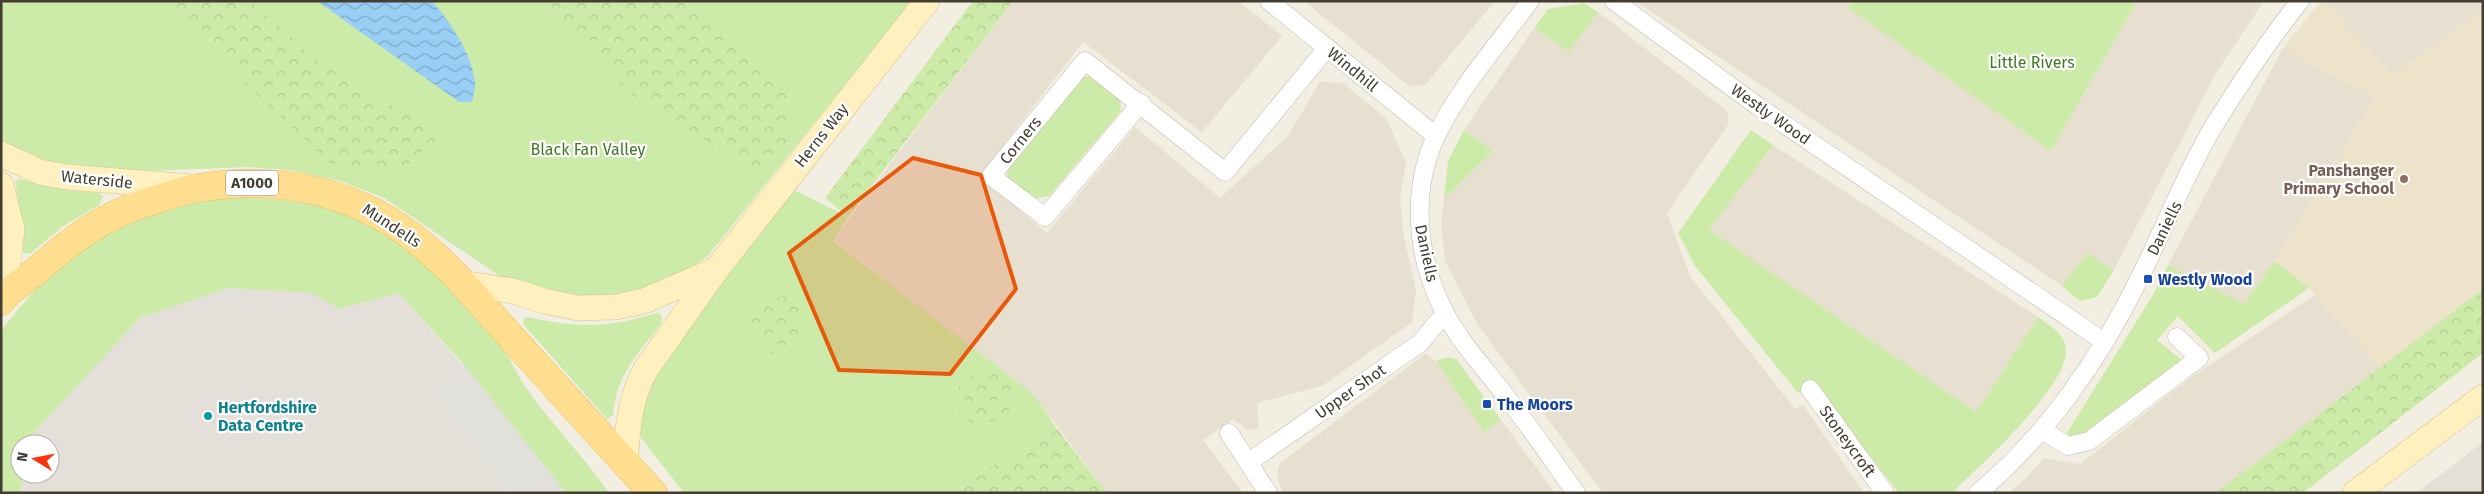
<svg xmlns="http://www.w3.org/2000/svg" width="2484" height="494" viewBox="0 0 2484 494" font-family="'Fira Sans',sans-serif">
<defs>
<pattern id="forest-crowns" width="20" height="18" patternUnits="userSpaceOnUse" patternTransform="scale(1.25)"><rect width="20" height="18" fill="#cceaa8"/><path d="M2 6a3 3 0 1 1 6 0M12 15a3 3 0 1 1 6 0" fill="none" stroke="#b0ca91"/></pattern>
<pattern id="water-waves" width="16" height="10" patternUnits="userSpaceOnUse" patternTransform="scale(1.25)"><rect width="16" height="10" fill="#99cff5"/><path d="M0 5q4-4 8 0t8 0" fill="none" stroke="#7ea9c7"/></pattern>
</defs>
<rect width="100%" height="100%" fill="#f3eee2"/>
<path fill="#e7e0d0" d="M1013,1h225l44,35 -80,96 -119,-90 -104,135 68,56 88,-106 85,71 68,-62 32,-54 23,1 43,35 20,45 -6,35 4,40 12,52 -4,32 -90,64 -65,17 2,25 -11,2 -15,-11 -30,21 40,53h-136l-70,-94 -204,-159z
M1304,1h191l-70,84 -16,1z
M1635,1h217l-3,7 202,143 86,-150h127l-48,72 -102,197 -27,-16 -25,32z
M2325,1h158v8l-90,66z
M1598,12l130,100v13l-61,88 23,63 105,133 8,-4 61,88h-261l-126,-169 -32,-63 -4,-37 3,-25 49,-48 -29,-21 70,-102 35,23z
M2283,48l91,50 -99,163 -31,43 -76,-39z
M1773,145l265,172 -62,95 -268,-182z
M2315,295l66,73 -165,125h-208l17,-14 19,-21 36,6 106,-83z
M1426,353l10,8 48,70 17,-11 54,73h-273l-5,-19 3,-11z"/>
<path fill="#e4dfd8" d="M228,288l83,5 28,16 60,-16 176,200h-555l3,-19h27v-30h-21l1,-7 110,-119z
M2483,442v51h-67z"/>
<path fill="#ede3cb" d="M2321,1h4l68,74 90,-66v280l-102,79 -72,-80 -34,-27 99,-163 -91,-50z"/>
<path fill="#cceaa8" d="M1,1h911l-205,256 -26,17 -67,25h-40l-62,-15 -128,-86 -44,-17 -51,-11 -41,-3 -152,6 -27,-2 -68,-29z
M1852,1h285l-86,150 -203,-143z
M1584,3l14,9 -29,40 -35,-24 14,-19z
M1092,76l28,22 1,13 -72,85 -15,3 -27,-21 1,-13 70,-87z
M1464,130l29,21 -49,48 4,-38z
M1751,130l22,15 -64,85 267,182 62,-95c9,7 24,15 27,27 12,36 -87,123 -113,149h-53l-88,-112 -13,12 -103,-127 -17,-33z
M19,179l46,11 34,3 4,3 -4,9 -37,22 -32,27 -9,-2 1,-31 -7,-40z
M794,190l54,27 -15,24 190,145 14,13 21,31 -97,54 -2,9h-275l-42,-54 -5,-17 10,-41z
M204,197c38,0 75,1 112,8 69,13 140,82 182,135 11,14 17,32 27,46 25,37 58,69 84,107h-43l-103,-129 -64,-71 -60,16 -28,-16 -83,-5 -88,30 -110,119 -1,7h-9v30h3l-3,19h-19v-160l2,-5 39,-47 70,-53z
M2087,253l27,17 -17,27 -17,4 -18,-15z
M2275,261l34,27 -94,65 -37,-37 -21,24 31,25 -97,68 -22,5 -2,-5 87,-140 14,-28 76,39z
M659,313l3,5 -1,6c-24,31 -45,51 -48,91l-6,4 -84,-95 1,-6 4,-1c31,7 61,11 93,5 13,-2 25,-7 38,-9z
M1448,357l8,2 45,61 -17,12 -48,-71z"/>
<path fill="url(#forest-crowns)" d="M158,1h93l64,58 126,76 -41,37 -70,-9z
M539,1h143l109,96 -3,43 -28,34 -123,-74z
M973,1h40l-165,216 -23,-19z
M2483,289v64l-180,140h-87z
M785,296l16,13 2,41 -32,4 -20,-26 3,-25z
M979,371h15l22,21 -8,22 -22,10 -16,-1 -15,-19 4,-17z
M1058,430l49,63h-148l1,-9z"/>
<path fill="#e2e0db" d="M463,364l103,129h-56l-78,-101z"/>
<path fill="url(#water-waves)" d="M317,1h115c19,22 39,51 43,81 1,6 -2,14 -3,20h-13z"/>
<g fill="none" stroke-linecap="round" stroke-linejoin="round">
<g stroke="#c1b8a8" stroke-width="19">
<path id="street" d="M1269,1l167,135
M1530,1c-31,42 -70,86 -93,133 -27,56 -21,124 8,179 17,33 47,63 69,94 22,28 41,57 62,86
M1614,1l145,106 344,234
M1141,103l-96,114 -54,-41 94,-115 140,111 102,-124
M1810,389l75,104
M2042,430l26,16 21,-5 110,-83 -22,-21
M1229,433l39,60
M1249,462l171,-119 25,-30
M1978,493c68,-57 122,-134 161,-214 24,-48 46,-104 73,-150 27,-44 56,-88 88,-128"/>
</g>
<g stroke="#d5c38e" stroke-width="26">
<path id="secondary" d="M1,154l39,18 27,5 125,10
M1,185l11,44 -8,68
M462,283l51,8 31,10 34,7 37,-1 29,-6 72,-31
M625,462c3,-33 4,-63 21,-93l70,-99 211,-269
M2355,493l128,-96"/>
</g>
<g stroke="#ebbf58" stroke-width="29">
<path id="primary" d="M1,301c8,-12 23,-20 34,-29 35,-31 70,-58 116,-71 16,-5 32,-11 47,-13 83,-14 164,4 228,60 31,26 57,58 84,88 48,53 95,105 143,157"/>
</g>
<use href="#street" stroke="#fff" stroke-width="18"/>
<use href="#secondary" stroke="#fff0c0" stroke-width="25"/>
<use href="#primary" stroke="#ffdf8f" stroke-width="28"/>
</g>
<path fill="#e8590c" fill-opacity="0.2" stroke="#e8590c" stroke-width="4" stroke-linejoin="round" d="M913,158l68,17 35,114 -66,85 -111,-4 -50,-117z"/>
<circle fill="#8d6e63" stroke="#fff" stroke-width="2" cx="2404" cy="179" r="5"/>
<g fill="#1a4fb4" stroke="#fff" stroke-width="2">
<rect x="2143" y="274" width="10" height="10" rx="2.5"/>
<rect x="1482" y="399" width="10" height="10" rx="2.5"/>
</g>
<circle fill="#0f9aa8" stroke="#fff" stroke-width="2" cx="208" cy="416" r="5"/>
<g text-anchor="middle" stroke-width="4.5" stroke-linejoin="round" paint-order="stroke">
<rect fill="#fff" stroke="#7c7770" stroke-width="1" x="226" y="170.5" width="52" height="25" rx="4"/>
<g font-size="15" font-weight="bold" fill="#443d32">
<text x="252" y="188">A1000</text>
</g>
<g font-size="16" fill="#437923" stroke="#fff">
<text x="2032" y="68">Little Rivers</text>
<text x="588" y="155">Black Fan Valley</text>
</g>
<g font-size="16" fill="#443d32" stroke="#fff">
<text transform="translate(1353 69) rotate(39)" y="6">Windhill</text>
<text transform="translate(1771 114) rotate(35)" y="6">Westly Wood</text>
<text transform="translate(821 135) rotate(-52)" y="6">Herns Way</text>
<text transform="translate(1020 140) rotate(-51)" y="6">Corners</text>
<text transform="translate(97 179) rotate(6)" y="6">Waterside</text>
<text transform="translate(392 225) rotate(33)" y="6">Mundells</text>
<text transform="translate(2164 228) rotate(-64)" y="6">Daniells</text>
<text transform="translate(1427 253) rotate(78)" y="6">Daniells</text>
<text transform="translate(1350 391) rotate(-35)" y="6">Upper Shot</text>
<text transform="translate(1848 441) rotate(54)" y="6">Stoneycroft</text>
</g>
<g font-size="16" font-weight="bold" fill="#785e54" stroke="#fff" text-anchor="end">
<text x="2394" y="176">Panshanger<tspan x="2394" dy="18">Primary School</tspan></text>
</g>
<g font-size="16" font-weight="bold" fill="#164399" stroke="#fff" text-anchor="start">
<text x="2158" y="285">Westly Wood</text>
<text x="1497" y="410">The Moors</text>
</g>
<g font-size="16" font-weight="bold" fill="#0d838f" stroke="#fff" text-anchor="start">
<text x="218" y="413">Hertfordshire<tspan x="218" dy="18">Data Centre</tspan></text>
</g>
</g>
<rect width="2484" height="494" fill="none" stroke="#443d32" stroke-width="5"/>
<g transform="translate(35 459) rotate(280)"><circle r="24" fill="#ffffff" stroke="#b4b1ad"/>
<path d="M0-4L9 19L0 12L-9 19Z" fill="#ff320d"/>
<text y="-8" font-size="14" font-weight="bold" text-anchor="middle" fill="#443d32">N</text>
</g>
</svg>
